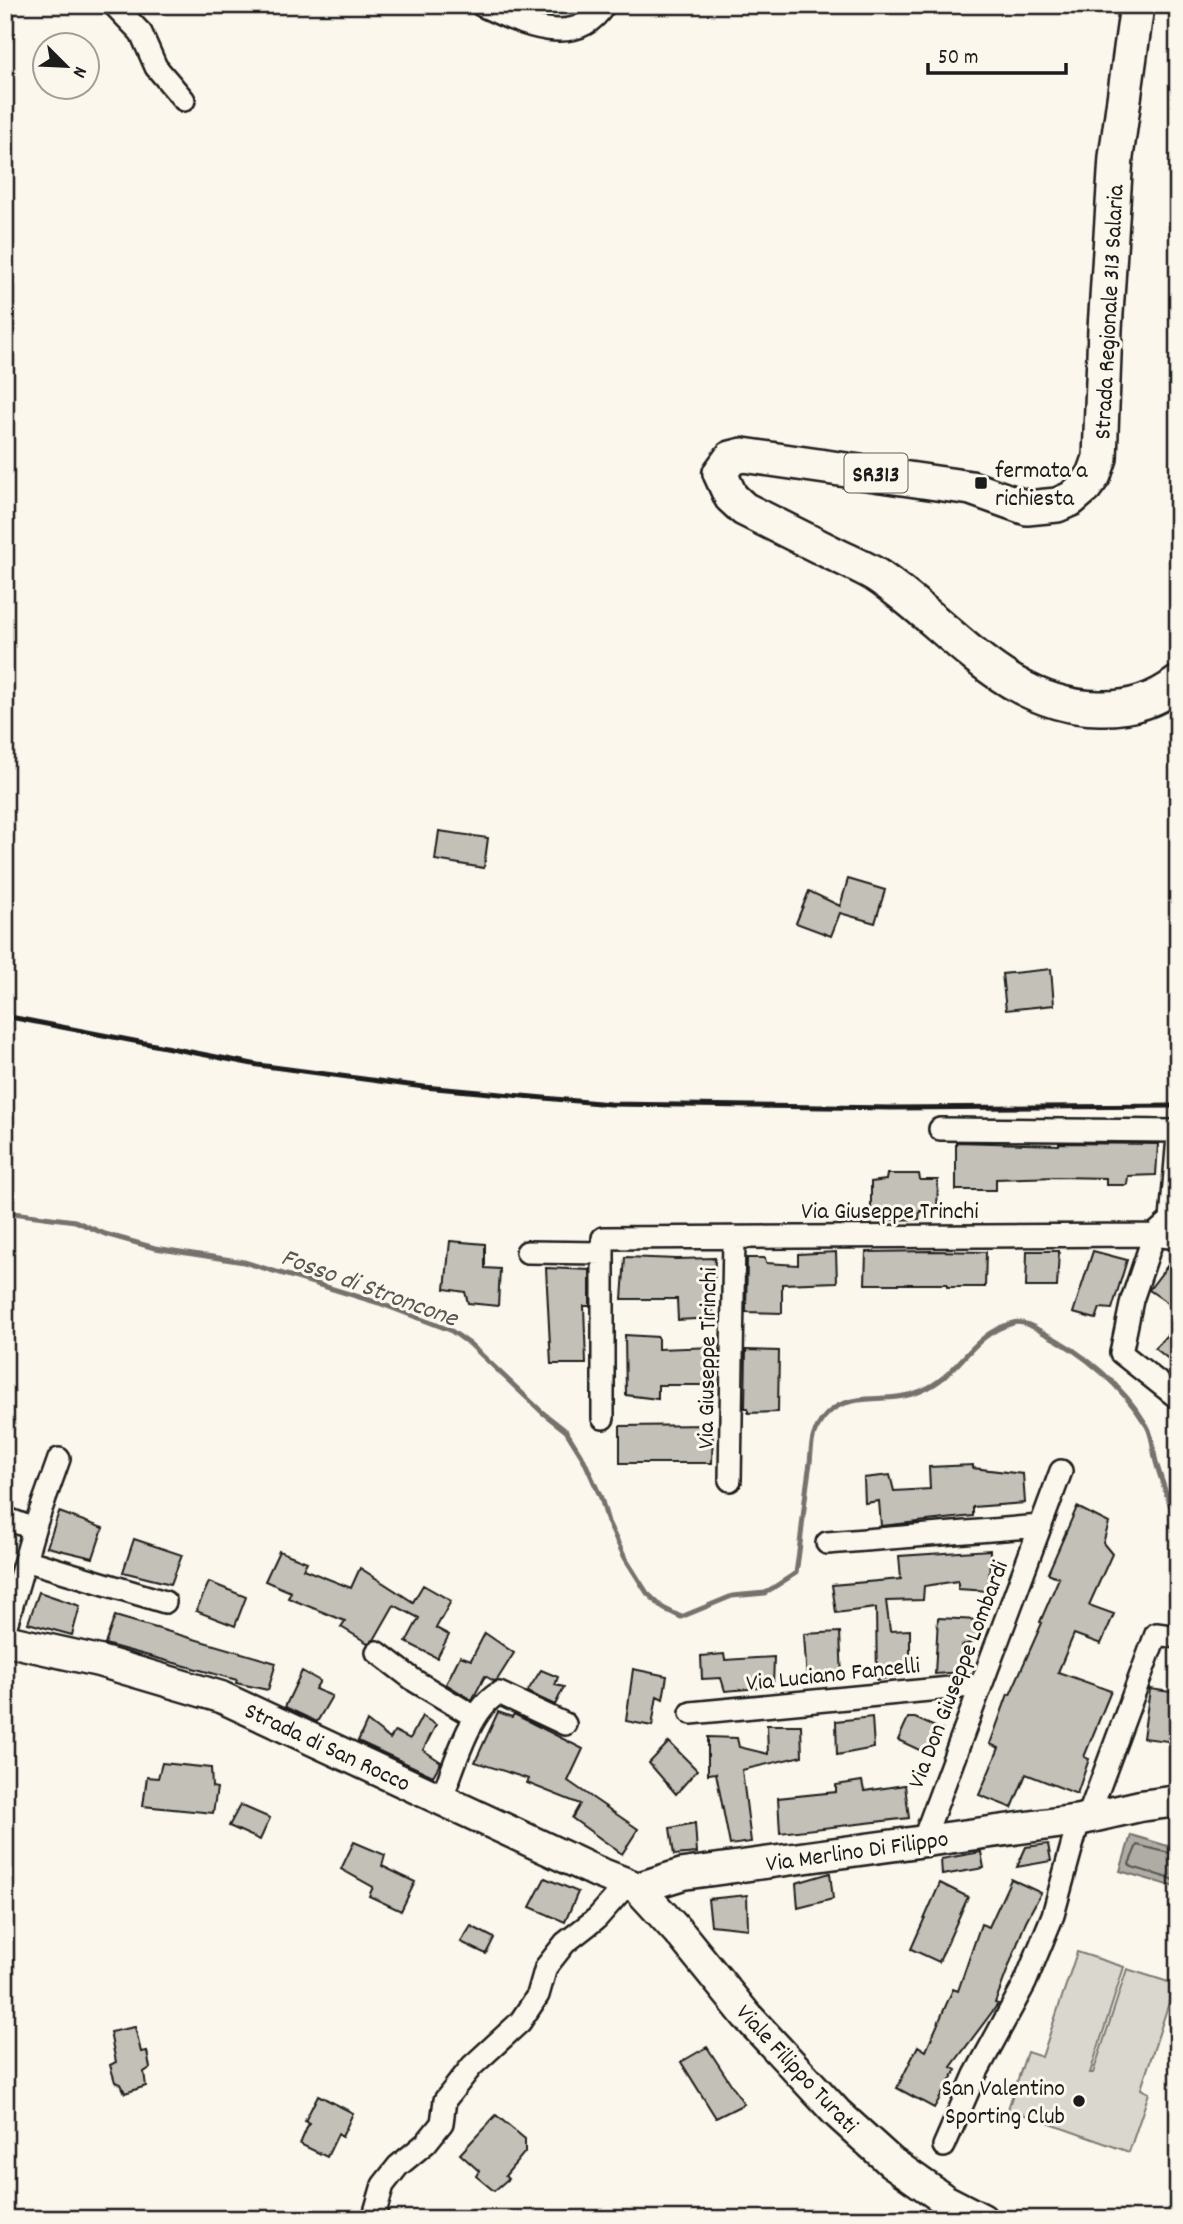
<svg xmlns="http://www.w3.org/2000/svg" width="1183" height="2224" viewBox="0 0 1183 2224" font-family="Dekko,sans-serif">
<rect width="100%" height="100%" fill="#fbf7ec"/>
<filter id="ink" filterUnits="userSpaceOnUse"><feTurbulence type="fractalNoise" baseFrequency=".0143" numOctaves="2"/><feDisplacementMap in="SourceGraphic" scale="14" xChannelSelector="R" yChannelSelector="G"/><feConvolveMatrix kernelMatrix="1 2 1 2 8 2 1 2 1" color-interpolation-filters="sRGB"/></filter>
<g filter="url(#ink)">
<path fill="#dad7ce" stroke="#7b7a75" stroke-width="2" d="M1077,1952l47,15 -34,106h3l34,-104 48,15 -34,105 8,4 -20,59 -121,-43 19,-57 15,5z"/>
<path fill="#afaca5" stroke="#74726e" stroke-width="2" d="M1131,1835l47,14v39l-58,-17z"/>
<g fill="none" stroke-linecap="round" stroke-linejoin="round">
<path stroke="#575653" stroke-width="2" d="M1178,1855l-41,-10 -8,19 3,3 46,14"/>
<path stroke="#74726e" stroke-width="5" d="M5,1212l70,9 30,13 50,14 89,14 135,41 71,27 20,14 73,69 23,18 18,29 17,38 7,24 17,36 22,35 16,15 18,9 51,-21 33,-3 31,-20c6,-37 8,-74 14,-110 1,-10 1,-23 5,-31 23,-49 66,-24 106,-41 41,-17 48,-56 92,-68 9,-3 21,4 29,9 42,21 80,53 105,94 6,10 6,25 9,36 6,22 15,43 22,65"/>
</g>
<path fill="#c3c0b8" stroke="#1c1c1c" stroke-width="2" d="M439,831l49,7 -4,30 -49,-8z
M848,879l37,11 -10,33 -35,-10 -9,23 -35,-13 13,-32 31,15z
M1051,969l3,36 -48,5 -4,-36z
M956,1142l103,3v-2l99,1 -2,31 -28,1 -1,9h-21v-7l-48,-1 -62,2v11h-40z
M887,1174h32l1,6h18l-1,32 -17,-1 -1,8 -31,1 -1,-8 -16,3v-33l15,-2z
M450,1241l35,3v24l15,1 -2,37 -30,-3 -3,-11 -20,-3z
M932,1251l54,1 -1,35h-38v-3h-82l1,-32z
M1027,1251h32l-2,36h-31z
M1093,1251l34,9 -15,49 -12,-1 -4,11 -23,-6z
M836,1252l1,30 -55,2v29l-36,-1 1,-54h18l1,5 32,2v-11z
M1178,1252v44l-7,9 -22,-15z
M625,1257l52,2 38,-1 -2,60 -35,2 -1,-21h-55z
M546,1268l44,2v36h-6l2,58h-35z
M1178,1323v44l-23,-19z
M625,1335l33,2v12l57,-2v38h-57v14l-32,-4z
M746,1350l33,1 -1,61 -30,1v-5h-3z
M713,1425l-1,38h-92v-37z
M973,1465v3l50,6 2,29 -52,4v9l-92,10 -2,-25 -14,2 -1,-25 26,-3 4,16 36,-2 -1,-22z
M1077,1507l32,16 -6,20 9,11 -23,51 25,9 -13,30 -27,-10 -16,38 53,19 -27,66 5,2 -12,35 -51,-20 -14,34 -33,-13 20,-47 -9,-4 18,-50 2,1 32,-72 -2,-1 19,-44 -11,-5z
M59,1512l44,16 -10,30 -46,-11z
M134,1539l48,16 -11,29 -48,-12z
M990,1550l-1,41 -31,-2v-8l-34,5 -1,14 -37,1 4,30 20,-1v43l-33,7 -1,-72 -40,5 -4,-28 69,-6 -2,-23z
M279,1551l28,11 -4,7 48,19 9,-20 53,34 10,-17 28,16 -15,27 13,7 -12,23 -31,-16 13,-24 -25,-13 -20,35 -6,3 -27,-16 4,-6 -57,-23 3,-6 -26,-11z
M209,1582l37,15 -11,29 -39,-15z
M39,1592l41,14 -8,29 -44,-12z
M115,1616l161,47 -8,27 -32,-7 1,-3 -132,-36z
M938,1618l41,2v20l-18,6v26l-26,2z
M840,1632l2,47 -35,3 -3,-48z
M485,1633l29,20 -17,27 -3,1 -9,-5 -13,24 -26,-16 14,-28 11,4z
M724,1654l1,6 49,-3 -1,30 -48,4 -4,-13 -19,1 -1,-23z
M633,1669l34,7 -4,23 -6,-3 -5,30 -26,-5z
M541,1670l17,7 -3,8 9,2 -9,18 -28,-13z
M302,1671l18,10 -5,8 17,7 -15,26 -32,-15z
M1150,1689l28,4 -3,49 -32,-4z
M498,1712l14,5 2,-3 69,35 -15,32 70,48 -16,25 -50,-36 8,-14 -53,-21 2,-4 -54,-17z
M422,1716l14,9 -13,25 18,12 -8,14 -75,-35 9,-20 23,18 5,-8 15,8z
M872,1717l2,31 -37,7 -1,-34z
M908,1718h7l27,12 -12,25 -32,-15z
M767,1725h34l1,31 -60,14 9,72 -21,3 -14,-72 -8,1v-37l29,1 2,9 29,7z
M669,1742l28,28 -21,24 -27,-31z
M162,1763l49,5 1,19 5,1 -4,25 -70,-7 4,-29 11,1z
M862,1781l2,10 41,-6 4,33 -129,15 -2,-35 58,-6v-7z
M240,1805l30,13 -10,22 -31,-14z
M695,1823l2,30 -23,2 -4,-27z
M354,1842l31,13 -3,11 33,16 -14,29 -32,-15 4,-9 -32,-18z
M1048,1844l3,17 -34,6 9,-20z
M981,1852l3,16 -42,7 -1,-16z
M830,1873l3,26 -35,9 -2,-25z
M545,1878l33,14 -13,30 -35,-15z
M1011,1879l30,14 -15,28 -31,82 3,1 -47,63 5,3 -22,38 -37,-20 21,-42 8,5 27,-62 5,2 23,-67 8,3z
M940,1883l28,14 -29,65 -28,-13z
M747,1895l1,34 -37,-4 -3,-26z
M471,1926l23,12 -8,16 -25,-12z
M135,2027l6,25 6,-1 3,17 -6,4 2,14 -21,7 -4,-9 -6,-2 -5,-17 6,-3 -6,-30z
M707,2047l37,57 -28,14 -35,-56z
M318,2095l35,18 -11,24 -4,-3 -11,23 -27,-13 9,-21 -4,-2z
M496,2115l29,24v13l-20,24 3,3 -14,12 -18,-15 3,-5 -19,-17z"/>
<g fill="none" stroke-linecap="round" stroke-linejoin="round">
<g stroke="#1c1c1c" stroke-width="26">
<path id="street" d="M114,5l27,28 15,34 28,33
M481,5c38,18 95,46 123,0
M940,1129l238,2
M1178,1137l-7,83 -17,15 -22,65 -11,53 57,45
M527,1252l76,1
M603,1418v-180l551,-3 24,3
M730,1480l4,-243
M5,1518l29,11
M827,1543l214,-17
M25,1560l140,42
M5,1629l29,-100 25,-70
M377,1652l38,29 60,36
M691,1713l290,-28
M441,1800c13,-32 28,-91 58,-107l66,31
M1088,1817l68,-183 22,3
M923,1841l138,-370
M944,2146l31,-71 50,-92 28,-68 26,-95
M373,2219l10,-34 15,-19 28,-23 16,-20 3,-23 27,-34 48,-44 18,-27 8,-28 19,-24 32,-25 30,-34"/>
</g>
<g stroke="#1c1c1c" stroke-width="35">
<path id="secondary" d="M5,1640l94,21 122,36 376,175 41,16 44,48 64,79 91,98 54,49 54,38 37,19
M638,1888l45,-14 396,-54 61,-14 38,-5"/>
</g>
<g stroke="#1c1c1c" stroke-width="38">
<path id="primary" d="M1137,5l-21,152 -11,172 -5,129 -6,17 -9,12 -14,12 -14,6 -30,3 -56,-20 -228,-33 -12,3 -11,15 11,24 13,12c30,15 60,30 90,45 14,7 29,13 42,21 73,48 128,132 223,133 29,1 56,-7 79,-25"/>
</g>
<use href="#street" stroke="#fbf7ec" stroke-width="21"/>
<use href="#secondary" stroke="#fbf7ec" stroke-width="30"/>
<use href="#primary" stroke="#fbf7ec" stroke-width="33"/>
<path stroke="#1c1c1c" stroke-width="5" d="M5,1016l253,49 166,22 186,17 282,4 286,-2"/>
</g>
</g>
<g fill="#1c1c1c" stroke="#fbf7ec" stroke-width="2.5">
<rect x="974" y="476" width="14" height="14" rx="3.5"/>
<circle cx="1079" cy="2101" r="7"/>
</g>
<g text-anchor="middle" stroke-width="6" stroke-linejoin="round" paint-order="stroke">
<rect fill="#fbf7ec" stroke="#5f5e5a" stroke-width="2" x="844.5" y="453.5" width="63" height="39" rx="5"/>
<g font-size="23" font-weight="bold" fill="#1c1c1c">
<text x="876" y="481">SR313</text>
</g>
<g font-size="24" fill="#1c1c1c" stroke="#fbf7ec">
<text transform="translate(1108 312) rotate(-87)" y="8">Strada Regionale 313 Salaria</text>
<text x="890" y="1218">Via Giuseppe Trinchi</text>
<text transform="translate(706 1358) rotate(-89)" y="8">Via Giuseppe Tirinchi</text>
<text transform="translate(833 1673) rotate(-6)" y="8">Via Luciano Fancelli</text>
<text transform="translate(957 1674) rotate(-69)" y="8">Via Don Giuseppe Lombardi</text>
<text transform="translate(328 1746) rotate(25)" y="8">Strada di San Rocco</text>
<text transform="translate(857 1850) rotate(-8)" y="8">Via Merlino Di Filippo</text>
<text transform="translate(798 2068) rotate(47)" y="8">Viale Filippo Turati</text>
</g>
<g font-size="24" fill="#1c1c1c" stroke="#fbf7ec" text-anchor="start">
<text x="995" y="477">fermata a<tspan x="995" dy="28">richiesta</tspan></text>
<text x="1065" y="2095" text-anchor="end">San Valentino<tspan x="1065" dy="28">Sporting Club</tspan></text>
</g>
<g font-size="26" font-style="italic" fill="#575653" stroke="#fbf7ec">
<text transform="translate(370 1286) rotate(20)" y="9">Fosso di Stroncone</text>
</g>
</g>
<rect width="1183" height="2224" fill="none" stroke="#fbf7ec" stroke-width="28"/>
<rect x="14" y="14" width="1155" height="2196" fill="none" stroke="#1c1c1c" stroke-width="2.5" filter="url(#ink)"/>
<g transform="translate(66 66) rotate(114)"><circle r="33" fill="#fbf7ec" stroke="#a29f99" stroke-width="2"/>
<path d="M0-5L12 26L0 18L-12 26Z" fill="#1c1c1c"/>
<text y="-10" font-size="19" font-weight="bold" text-anchor="middle" fill="#1c1c1c">N</text>
</g>
<path d="M928 63v10h138v-10" fill="none" stroke="#1c1c1c" stroke-width="3.5"/>
<text x="938" y="63" font-size="21" fill="#1c1c1c" stroke="#fbf7ec" stroke-width="5" paint-order="stroke">50 m</text>
</svg>
